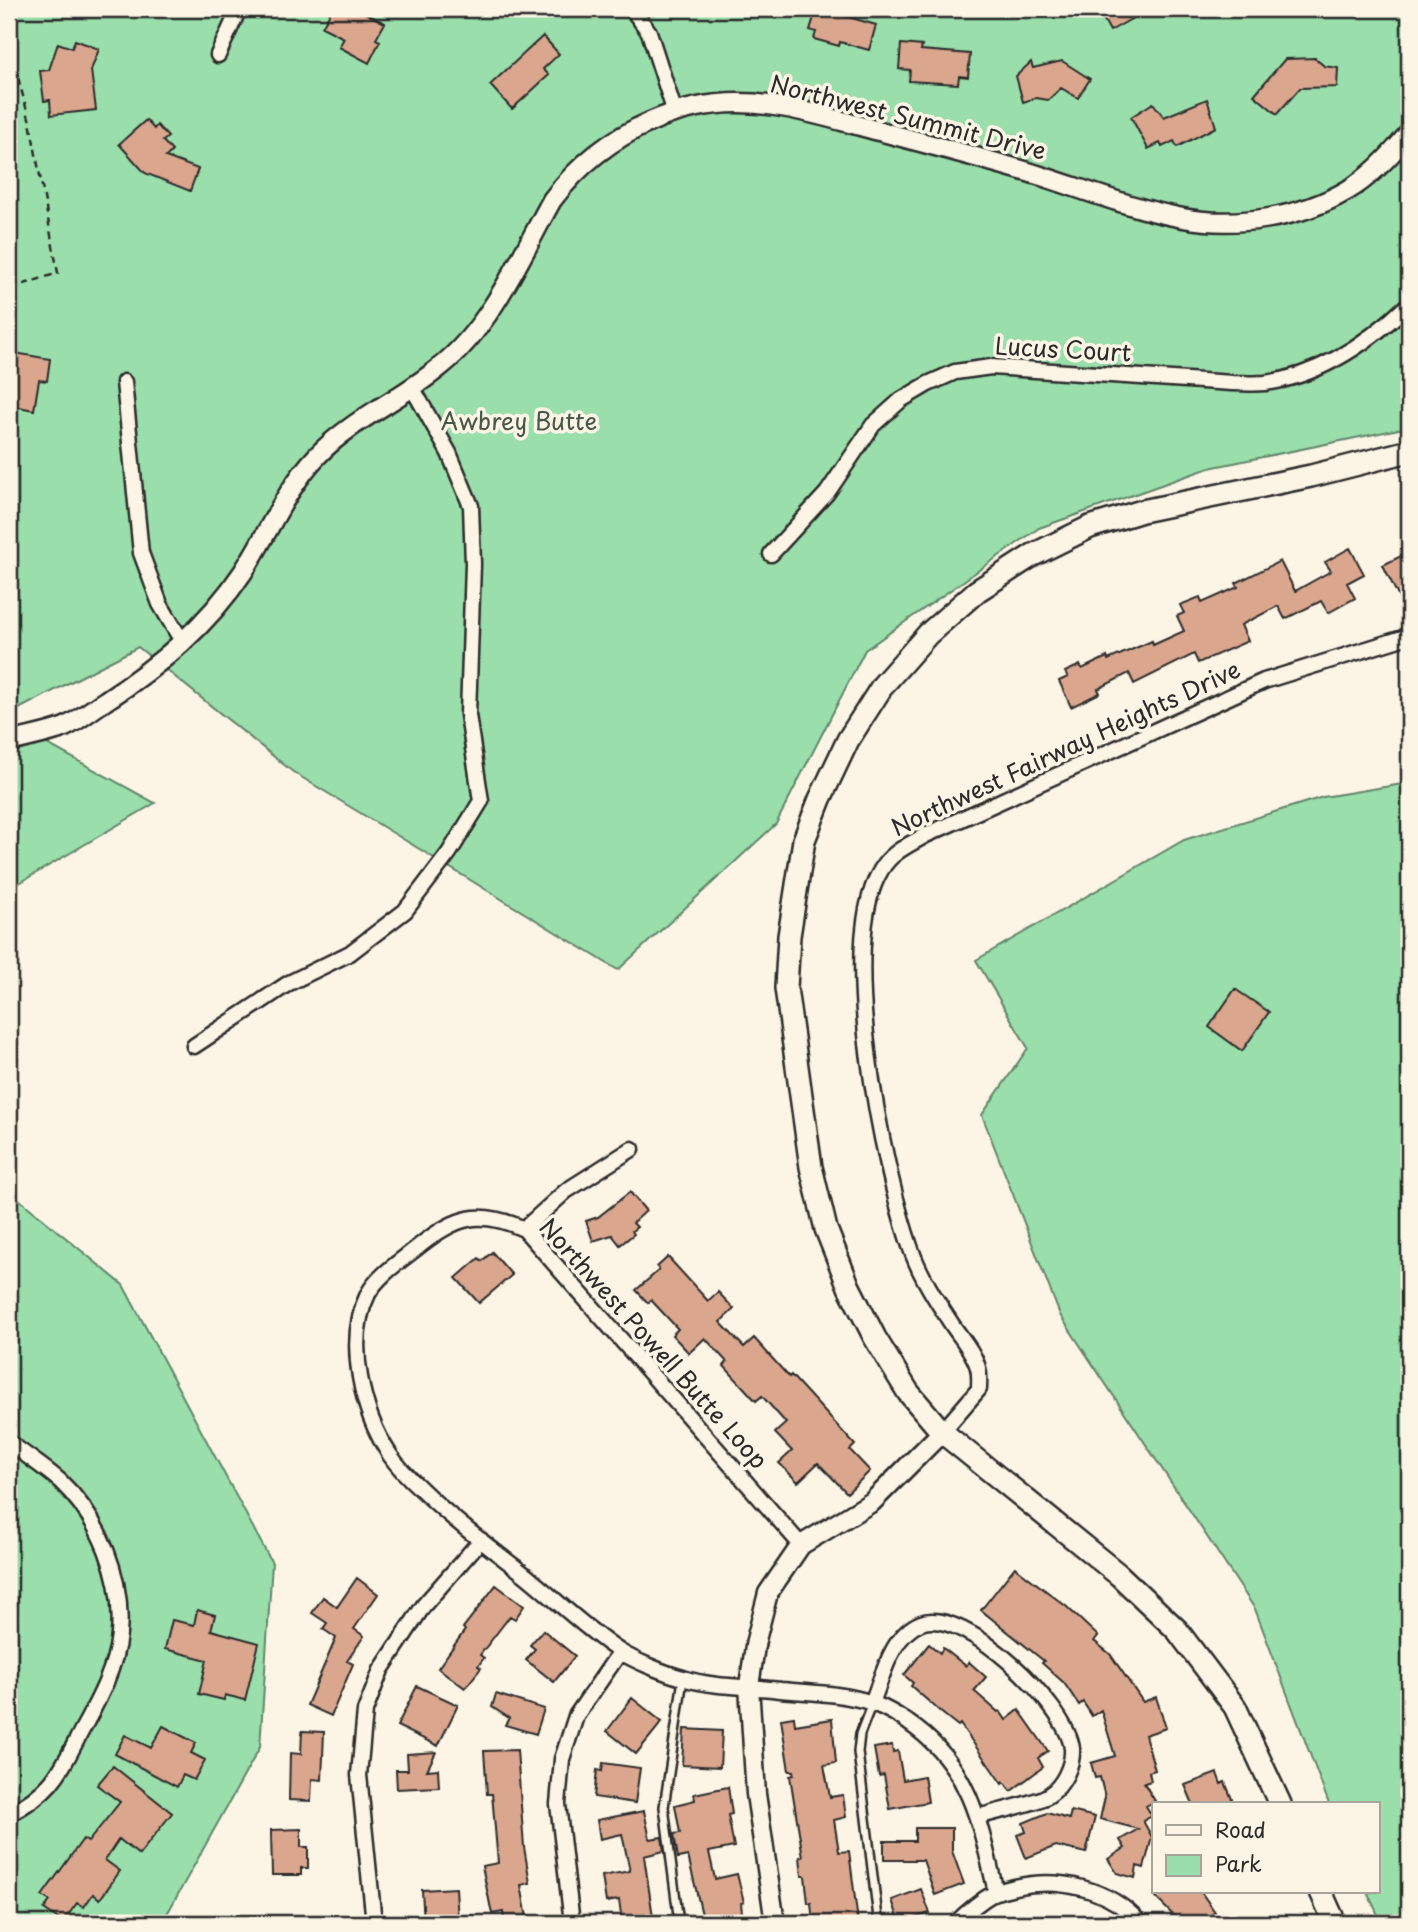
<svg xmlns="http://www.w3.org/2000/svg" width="1418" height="1932" viewBox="0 0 1418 1932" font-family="'Playpen Sans',sans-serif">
<rect width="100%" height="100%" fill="#fcf5e5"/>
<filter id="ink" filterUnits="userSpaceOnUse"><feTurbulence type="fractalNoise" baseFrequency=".0143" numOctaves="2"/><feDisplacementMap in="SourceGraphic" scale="14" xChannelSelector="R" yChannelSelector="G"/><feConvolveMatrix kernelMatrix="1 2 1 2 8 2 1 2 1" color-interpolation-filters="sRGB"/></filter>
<g filter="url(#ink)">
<path fill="#9adfab" stroke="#62856b" stroke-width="2" d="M9,9h1400v418l-200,41 -170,60 -174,122 -89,174 -158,146 -325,-198 -155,-125 -129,67z
M9,723l146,80 -146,86z
M1409,783v1140h-27l-15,-31h11v-88h-49l-74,-195 -195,-294 -78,-200 46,-67 -52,-88 208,-120 139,-43z
M9,1191l114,94 149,278 -12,184 -98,176h-153z"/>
<path fill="#daa68e" stroke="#2b2b2b" stroke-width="2" d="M332,9h25l28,14 -9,16 4,2 -11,22 -30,-16 5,-9 -22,-11z
M1098,9h51l-39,22z
M824,10l52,15 -7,25 -29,-8 -1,4 -25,-7 2,-7 -6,-2 5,-16 7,2z
M543,36l16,18 -16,15 6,6 -37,34 -22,-24z
M75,40l24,9 -8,21 5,40 -45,5 -1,-15 -6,1 -4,-30 9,-1 9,-27 14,5z
M901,44l21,2 -1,4 49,4 -2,23 -9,-1 -1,8 -49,-3 1,-11 -11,-1z
M1315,58l9,8 14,2 -1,19 -37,1 -23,26 -23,-19 31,-36z
M1062,61l28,18 -12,19 -17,-10 -13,12 -12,-2 -13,4 -7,-26 15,-14 2,6z
M1207,99l9,28 -39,20 -3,-6 -12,6 -2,-4 -12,6 -17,-32 22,-14 11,14z
M146,120l8,9 3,-4 11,12 -5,4 9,10 -6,6 32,12 -8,22 -45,-18 -26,-29z
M9,352l41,7 -3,22 -8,-1 -5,30 -25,-5z
M1350,548l14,26 -17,9 8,15 -27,15 -7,-12 -36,18 -7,-13 -37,19 7,16 -50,22 -4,-9 -60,30 -5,-11 -31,16 2,4 -29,14 -12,-26 9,-4 -3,-5 15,-7 2,4 25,-12 1,3 44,-19 1,4 31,-14 -7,-15 7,-3 -4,-8 20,-8 2,6 36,-16 -2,-4 44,-22 15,30 36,-20 -6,-9z
M1409,552v41l-10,5 -16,-33z
M1235,989l34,23 -27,39 -33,-24z
M630,1192l16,19 -13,12 4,4 -5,4 2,3 -14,11 -8,-10 -19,6 -7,-20 12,-4z
M492,1252l20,23 -33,28 -23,-25 23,-20 3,3z
M668,1257l40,44 10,-9 16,17 -14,13 24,25 10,-9 35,39 2,-2 64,70 -5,5 20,21 -23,22 -29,-30 -20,19 -19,-19 13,-12 -17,-18 11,-10 -24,-27 -6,5 -32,-35 3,-4 -22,-24 -16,15 -17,-18 6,-6 -27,-29 -3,3 -12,-13 23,-20 -2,-3z
M1015,1567l52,40 31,29 -4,5 16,13 33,48 13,-5 10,31 -21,7 10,35 -6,2 2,9 -7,2 11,18 -9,5 6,10 -9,5 9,16 -8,31 -7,-2 -2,12 -18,-5 -9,-14 17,-11 -5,-8 18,-11 -38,-10 5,-22 -5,-20 -5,1 -4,-15 24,-7 -14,-46 -9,6 -9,-14 -4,3 -15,-22 -22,-20 2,-2 -63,-51z
M357,1578l21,16 -24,35 10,7 -17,25 6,3 -22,52 -24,-11 29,-67 -13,-9 4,-6 -15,-10 11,-16 14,10z
M496,1585l28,21 -9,13 -5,-3 -30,39 4,3 -6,8 3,2 -16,20 -27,-20 27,-38 -2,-2z
M197,1610l18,5 -4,15 48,13 -14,57 -20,-5 -1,5 -25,-6 8,-34 -42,-11 7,-29 22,5z
M543,1630l32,26 -21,26 -28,-22 9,-11 -5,-4z
M929,1644l11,9 3,-5 23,18 3,-4 17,15 -12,14 24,21 2,-1 6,9 13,-10 29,41 -10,7 5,9 -32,24 -7,-9 -2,2 -42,-60 -2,2 -15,-12 -32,-28 2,-3 -9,-8z
M417,1686l41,19 -20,41 -41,-20z
M496,1694l48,15 -8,25 -31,-9 4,-7 -17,-11z
M632,1698l30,24 -26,32 -29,-23z
M794,1717l1,8 37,-6 4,44 -12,2 6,32 13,-2 3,22 -12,3 5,32 10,-1 9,71 -45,1 -2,-20h-3l-3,-27h-3l-2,-19h3l-13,-81 4,-1 -1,-4h-4l-8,-52z
M163,1726l33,17 -5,10 14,7 -11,20 -11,-5 -6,12 -62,-33 10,-19 26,13z
M684,1729l38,2 -2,36 -38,-2z
M302,1731l22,1 -2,48 -10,-1 -1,22 -22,-1 1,-47 11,1z
M892,1745l1,7 5,-1 5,29 21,-4 4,26 -38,7 -6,-34 -5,1 -5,-28z
M517,1750l7,97 6,36 -9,2 7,38h-24l-1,-11 -11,2 -10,-48 16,-3 -6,-69h-5l-3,-43z
M436,1752l-9,18 11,-1 1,18 -42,2 -1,-19h12l-1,-16z
M603,1763l37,5 -5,35 -41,-6 3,-27 5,1z
M113,1766l59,47 -33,42 -20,-16 -14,21 15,11 -20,28 -7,-5 -9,13 -7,-4 -14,19 -19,-13 6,-8 -8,-5 41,-57 5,3 32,-40 -23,-17z
M1217,1773l4,11 4,-2 9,22h-41l-8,-19z
M728,1787l4,27 -4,1 6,32 -25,5 6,27 22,-5 7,28 -3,1 2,20h-39l-16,-67 -10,2 -4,-24 6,-1 -5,-28 20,-5 -1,-6z
M644,1811l6,28 12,-2 2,14 -20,5 9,61 -31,5 -3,-22 -13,2 -4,-26 28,-5 -8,-37 -22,5 -3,-19z
M1071,1811l24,6 -9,36 -30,-7 -30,12 -9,-23 9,-3 -3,-9 24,-10 22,6z
M915,1828h37v23l12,33 -29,11 -12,-35h-39v-19h31z
M301,1829v18h7v21h-7v7h-29l-1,-45z
M456,1888l2,35h-34l-2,-33z
M921,1889l9,24 -13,4 2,6h-19l-8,-23z
M1162,1892h39l14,20 -16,11h-18l-25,-25z"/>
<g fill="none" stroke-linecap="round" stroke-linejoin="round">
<g stroke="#2b2b2b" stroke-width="12">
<path id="service" d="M872,1703l-12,31 -2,18 20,166 2,5
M679,1923l-15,-116 19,-128"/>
</g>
<g stroke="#2b2b2b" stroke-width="19">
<path id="minor" d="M632,9l17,23 26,81
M218,55l21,-46
M124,382l17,171 19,51 23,39
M771,554l56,-61 46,-68 28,-25 27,-16 27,-12 36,-5 241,16c11,0 22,1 33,0 55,-7 105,-42 144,-79
M194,1046l95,-63 61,-30 55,-42 44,-58 32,-52 -13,-86 5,-151 -2,-58 -22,-53 -37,-66
M524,1229l42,-38 66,-42
M942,1432l37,-43c0,-6 1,-14 -1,-21 -4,-16 -18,-31 -27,-45 -15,-23 -31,-48 -40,-74 -28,-80 -75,-306 -30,-379 10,-18 28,-25 45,-35l338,-154 145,-45
M9,1442c16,13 35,25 51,39 40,38 64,97 59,153 -3,33 -20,65 -36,94 -23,43 -28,62 -74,86
M801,1545l-277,-316c-45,-20 -68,-13 -106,18 -16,13 -40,28 -50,47 -23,47 -6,119 22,161 8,12 20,24 31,34 32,31 68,58 103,85 31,25 62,55 95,77 16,10 45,22 64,27 31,10 66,8 98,12 30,3 62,3 91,13 17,6 31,15 45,26 55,42 64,100 79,163
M872,1703c11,-27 19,-68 49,-80 44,-17 147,84 151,126 1,16 -9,37 -23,46 -11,8 -56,17 -71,22
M374,1923l-15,-148 6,-64 16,-41 43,-65 57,-65
M572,1923l-14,-119 4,-45 14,-43 44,-64
M956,1923c11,-11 24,-22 38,-30 7,-3 14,-4 21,-6 44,-10 94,1 125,36"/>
</g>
<g stroke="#2b2b2b" stroke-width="23">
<path id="tertiary" d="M9,742c18,-5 39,-8 56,-15 14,-7 27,-18 40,-26 54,-35 102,-75 138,-129 25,-38 42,-82 74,-116 35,-37 85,-57 124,-90 50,-40 80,-110 111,-166 52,-69 136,-108 223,-94 36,5 72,17 108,26 53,14 106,28 158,44 47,15 93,33 142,42 53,10 118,0 165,-28 24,-14 44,-36 61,-57
M775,1923l-19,-129 -7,-108 7,-46 12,-47 33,-48 71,-43 70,-70"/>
</g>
<g stroke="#2b2b2b" stroke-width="26">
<path id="secondary" d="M1280,1804l-45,-97 -58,-77 -58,-55 -177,-143 -34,-40 -33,-54 -26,-51 -23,-58 -15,-62 -25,-179 3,-52 15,-96 16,-41 28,-59 35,-55 45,-51 49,-43 56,-36 57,-28 52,-16 169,-35 98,-25
M1321,1892l14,31"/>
</g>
<path stroke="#2b2b2b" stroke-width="2.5" stroke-dasharray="7 5" stroke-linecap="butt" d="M9,44l21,78 28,151 -49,16"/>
<use href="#service" stroke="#fcf5e5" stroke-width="7"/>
<use href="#minor" stroke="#fcf5e5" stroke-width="14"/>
<use href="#tertiary" stroke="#fcf5e5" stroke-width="18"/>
<use href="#secondary" stroke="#fcf5e5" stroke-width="21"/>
</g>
</g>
<g text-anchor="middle" stroke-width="7" stroke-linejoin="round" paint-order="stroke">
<g font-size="24" fill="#2b2b2b" stroke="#fcf5e5">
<text transform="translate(908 118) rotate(14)" y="8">Northwest Summit Drive</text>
<text transform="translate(1063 350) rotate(3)" y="8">Lucus Court</text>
<text transform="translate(1066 749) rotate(-25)" y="8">Northwest Fairway Heights Drive</text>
<text transform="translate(653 1344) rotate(48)" y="8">Northwest Powell Butte Loop</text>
</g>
<g font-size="24" fill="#47584b" stroke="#fcf5e5">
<text x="519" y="430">Awbrey Butte</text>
</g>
</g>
<rect width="1418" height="1932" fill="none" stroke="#fcf5e5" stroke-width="35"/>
<rect x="18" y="18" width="1383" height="1897" fill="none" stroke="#2b2b2b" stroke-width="2.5" filter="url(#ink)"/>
<rect x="1152" y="1802" width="228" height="91" fill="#fcf5e5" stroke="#a8a49b" stroke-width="2"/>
<rect x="1166" y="1825" width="35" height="10" fill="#fcf5e5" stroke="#a8a49b" stroke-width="2"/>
<text x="1215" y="1838" font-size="21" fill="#2b2b2b">Road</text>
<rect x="1166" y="1855" width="35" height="21" fill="#9adfab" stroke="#a8a49b" stroke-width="2"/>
<text x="1215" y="1872" font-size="21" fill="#2b2b2b">Park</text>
</svg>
